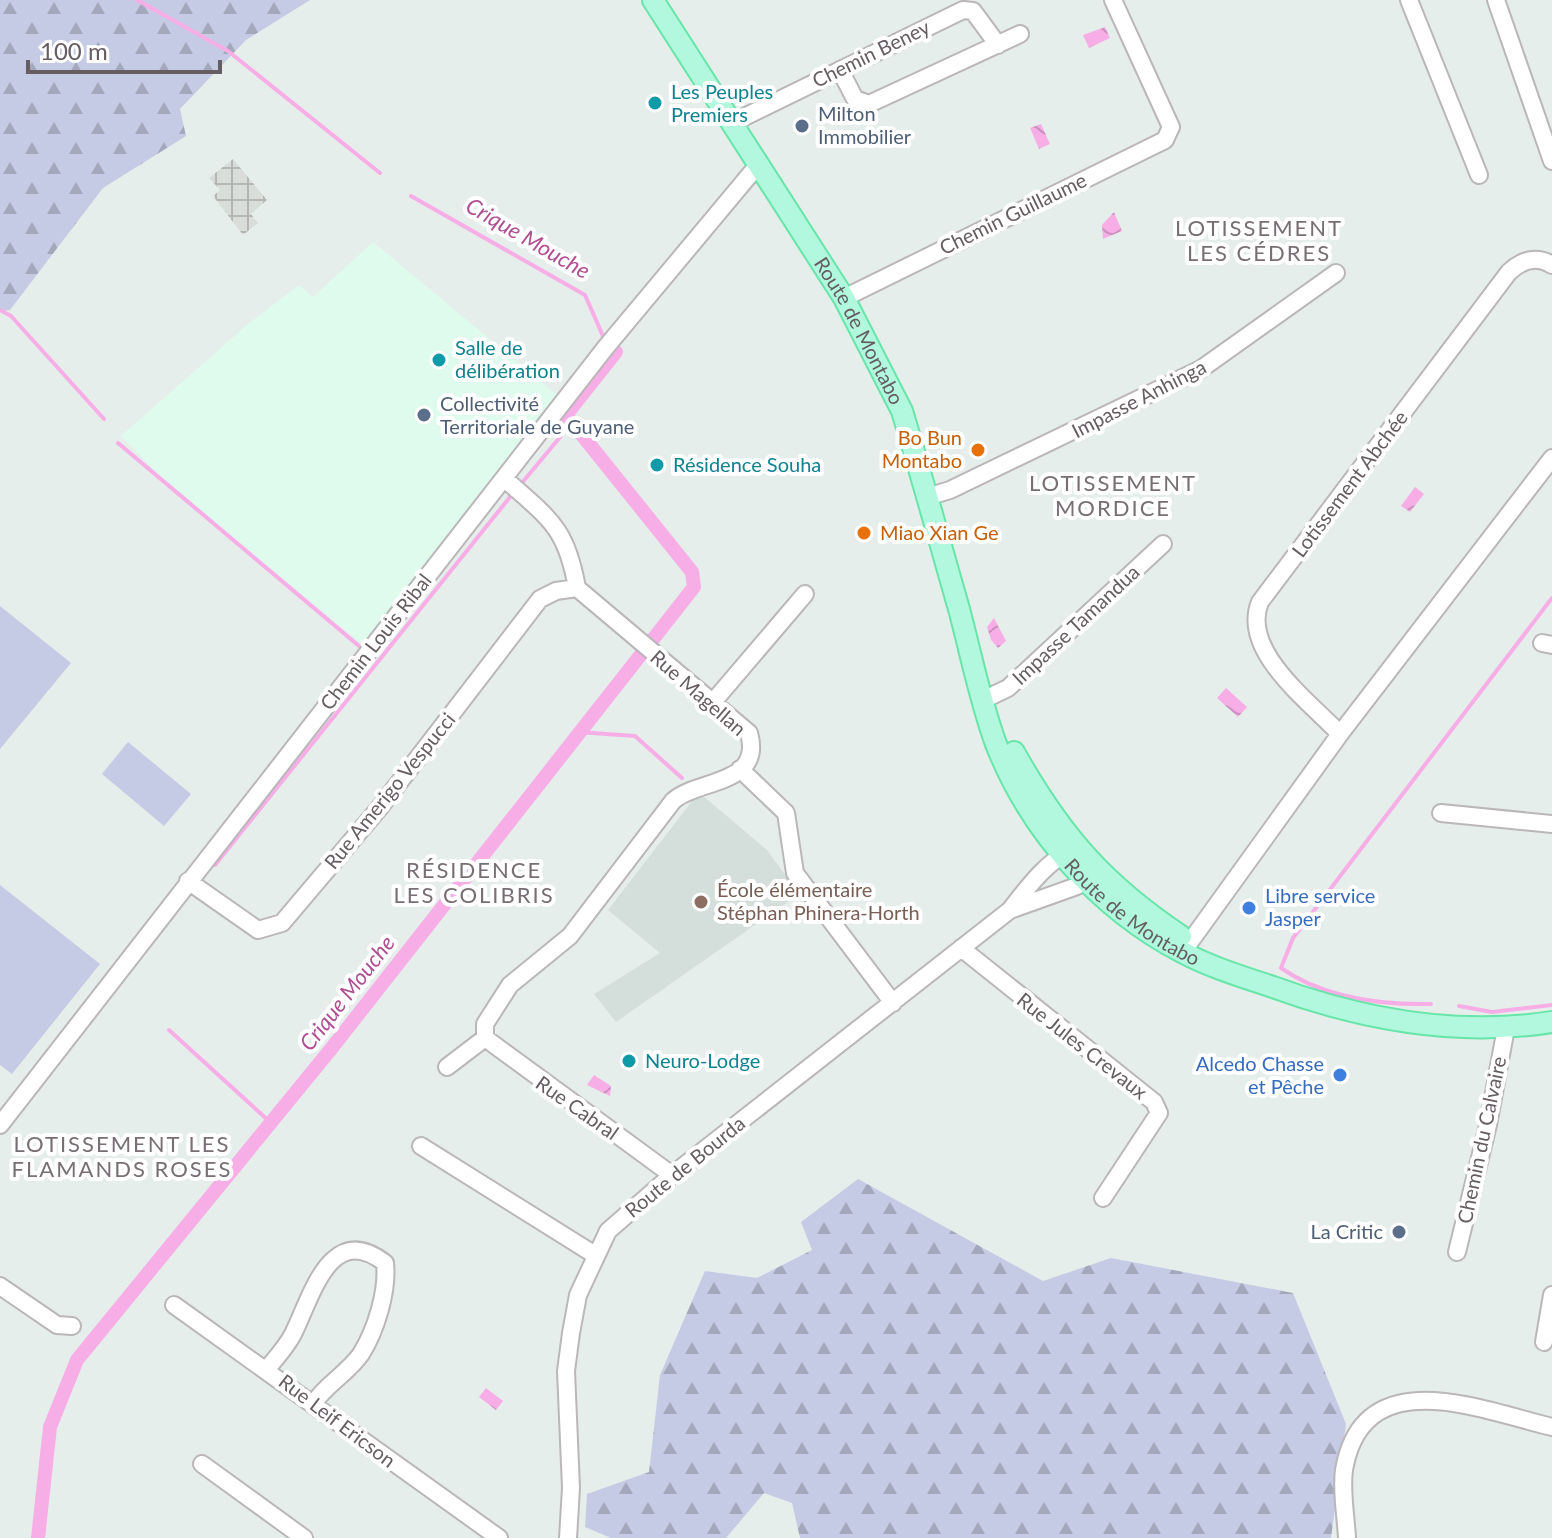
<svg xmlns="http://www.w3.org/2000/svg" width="1552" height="1538" viewBox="0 0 1552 1538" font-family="Lato,sans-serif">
<defs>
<pattern id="industrial-grid" width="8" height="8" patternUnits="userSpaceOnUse" patternTransform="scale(2)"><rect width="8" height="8" fill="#d8ddda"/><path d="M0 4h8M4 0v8" fill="none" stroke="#b3b6b4"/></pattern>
<pattern id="forest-firs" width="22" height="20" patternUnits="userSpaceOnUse" patternTransform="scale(2)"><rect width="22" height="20" fill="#c5cbe4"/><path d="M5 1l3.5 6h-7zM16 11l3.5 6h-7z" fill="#a4a8bc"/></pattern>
<pattern id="water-waves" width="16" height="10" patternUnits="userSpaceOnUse" patternTransform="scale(2)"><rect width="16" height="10" fill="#f7ade6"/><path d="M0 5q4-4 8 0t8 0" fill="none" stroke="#cc90be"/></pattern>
</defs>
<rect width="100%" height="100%" fill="#e6eeeb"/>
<path fill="#defbee" d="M373,242l184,153 -194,250 -204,-170 -38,-39 127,-112 51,-39 14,12z"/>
<path fill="url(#industrial-grid)" d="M233,159l34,41 -16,14 7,9 -15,12 -30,-39 7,-6 -11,-12z"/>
<path fill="#d4deda" d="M702,795l65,55 32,44 -183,128 -22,-28 66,-41 -52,-43 88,-114z"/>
<path fill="url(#forest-firs)" d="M0,0h310l-64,40 -66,69 6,27 -83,52 -93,122 -10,1z
M858,1179l185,102 68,-23 182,35 53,131 -15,114h-531l-8,-35 -28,-10 -38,45h-115l-26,-11 2,-33 62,-22 11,-97 45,-104 52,7 55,-28 -11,-28z"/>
<path fill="#c5cbe4" d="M0,606l71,57 -71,86z
M128,742l63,52 -27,32 -62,-52z
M0,885l100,79 -88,110 -12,-9z"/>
<path fill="url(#water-waves)" d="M1105,27l5,11 -21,10 -6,-13z
M1041,124l9,20 -11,5 -9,-21z
M1114,212l8,19 -19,8 -1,-14z
M1415,487l9,7 -14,18 -9,-6z
M994,618l12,23 -8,7 -7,-8 -4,-13z
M1226,688l21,19 -9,10 -21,-19z
M594,1075l17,11 -1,10 -23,-11z
M486,1388l17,13 -7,9 -17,-13z"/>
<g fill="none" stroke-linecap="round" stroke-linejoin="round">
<path stroke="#f7ade6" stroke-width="4" d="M137,0l91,51 152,122
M411,196l174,99 18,41
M0,310l11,6 93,103
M118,443l241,203
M521,484l40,-48
M578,732l57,4 47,42
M215,865l295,-368
M1431,1004c-50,1 -107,-6 -150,-36l12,-30 259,-340
M1459,1006l33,6 60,-7
M169,1030l102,93"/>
<path stroke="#f7ade6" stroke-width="14" d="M38,1538l12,-111 27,-67 254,-311 363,-462 -2,-15 -126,-157 50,-63"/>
<g stroke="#bbb6b9" stroke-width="20">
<path id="minor" d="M1409,0l70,175
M1496,0l56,161
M840,70l15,29 14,5 151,-70
M732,123l231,-113 10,1 25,34
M844,298l321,-158 6,-13 -58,-127
M927,497l23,-7 251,-121 135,-96
M1542,643l10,2
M983,700l25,-12 155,-144
M713,702l92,-108
M1340,734c-30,-32 -100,-83 -80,-132l249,-330c13,-12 28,-17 43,-7
M740,769l46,44 9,60 98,130
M1441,813l111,11
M188,881l70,49 24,-7 99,-117 159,-207 16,-8 21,-3
M1010,910l67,-24 13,-14
M961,948l193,154 5,11 -56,85
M1182,953l158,-219 212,-276
M485,1038l187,137
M447,1067l38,-29v-14l25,-39 60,-49 103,-135c23,-22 91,-15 76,-68l-172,-145c-11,-62 -28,-69 -72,-109
M0,1125l606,-778 152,-182
M421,1146l174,109
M1457,1252l31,-127 18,-97
M0,1286l57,39 15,1
M174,1305l325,233
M1544,1342l8,-47
M267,1369c9,-11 20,-23 26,-35 19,-38 37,-113 92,-71 3,28 -9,67 -24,91 -13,19 -35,30 -48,50
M202,1464l102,74
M568,1538l3,-50 -5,-117 5,-38 7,-38 30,-64 64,-56 338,-265c18,-23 36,-48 63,-61
M1347,1538c-1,-21 -6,-47 -3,-68 19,-110 137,-60 208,-43"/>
</g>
<g stroke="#68e5a9" stroke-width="24">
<g id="major">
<path id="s1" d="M653,0l191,298 58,113c20,66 38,132 57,198 12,45 21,92 37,135 34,87 103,165 186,208 28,15 61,25 91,35 90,33 183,50 279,35"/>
<path d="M1014,752c46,82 89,132 167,184"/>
</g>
</g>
<use href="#minor" stroke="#fff" stroke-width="16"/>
<use href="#major" stroke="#b1f8de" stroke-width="20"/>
</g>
<g fill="#0f9aa8" stroke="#fff" stroke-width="3">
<circle cx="655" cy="103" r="8"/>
<circle cx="439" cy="360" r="8"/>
<circle cx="657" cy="465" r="8"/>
<circle cx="629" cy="1061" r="8"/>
</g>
<g fill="#5c6f8a" stroke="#fff" stroke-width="3">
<circle cx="802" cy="126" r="8"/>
<circle cx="424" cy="415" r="8"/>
<circle cx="1399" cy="1232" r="8"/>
</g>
<g fill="#e8710a" stroke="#fff" stroke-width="3">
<circle cx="978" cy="450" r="8"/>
<circle cx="864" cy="533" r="8"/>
</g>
<circle fill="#8d6e63" stroke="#fff" stroke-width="3" cx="701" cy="902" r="8"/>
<g fill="#3f7fe0" stroke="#fff" stroke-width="3">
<circle cx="1249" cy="908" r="8"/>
<circle cx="1340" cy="1075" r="8"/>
</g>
<g text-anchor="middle" stroke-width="8" stroke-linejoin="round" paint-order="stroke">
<g font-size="20" fill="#655d62" stroke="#fff">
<text transform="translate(871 54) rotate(-26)" y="7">Chemin Beney</text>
<text transform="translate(1013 214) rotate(-26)" y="7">Chemin Guillaume</text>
<text dy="7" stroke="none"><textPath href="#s1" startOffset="390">Route de Montabo</textPath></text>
<text transform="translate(1139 399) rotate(-27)" y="7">Impasse Anhinga</text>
<text transform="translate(1350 484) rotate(-53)" y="7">Lotissement Abchée</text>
<text transform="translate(1076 625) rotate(-43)" y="7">Impasse Tamandua</text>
<text transform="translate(376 642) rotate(-52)" y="7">Chemin Louis Ribal</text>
<text transform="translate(698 693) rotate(41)" y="7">Rue Magellan</text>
<text transform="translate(390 791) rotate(-51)" y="7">Rue Amerigo Vespucci</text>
<text dy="7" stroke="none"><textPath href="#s1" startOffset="1048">Route de Montabo</textPath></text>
<text transform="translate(1082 1046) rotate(38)" y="7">Rue Jules Crevaux</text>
<text transform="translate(577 1108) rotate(35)" y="7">Rue Cabral</text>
<text transform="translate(1482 1140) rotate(-78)" y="7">Chemin du Calvaire</text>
<text transform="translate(685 1167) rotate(-39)" y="7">Route de Bourda</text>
<text transform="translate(337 1421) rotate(37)" y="7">Rue Leif Ericson</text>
</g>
<g font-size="20" fill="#0d838f" stroke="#fff" text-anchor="start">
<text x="671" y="99">Les Peuples<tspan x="671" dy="23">Premiers</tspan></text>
<text x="455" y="355">Salle de<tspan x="455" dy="23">délibération</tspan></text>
<text x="673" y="472">Résidence Souha</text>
<text x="645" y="1068">Neuro-Lodge</text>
</g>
<g font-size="20" fill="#4e5e75" stroke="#fff" text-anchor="start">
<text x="818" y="121">Milton<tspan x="818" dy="23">Immobilier</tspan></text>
<text x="440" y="411">Collectivité<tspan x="440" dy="23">Territoriale de Guyane</tspan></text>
<text x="1383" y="1239" text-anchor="end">La Critic</text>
</g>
<g font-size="20" fill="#c56008" stroke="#fff" text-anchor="end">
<text x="962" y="445">Bo Bun<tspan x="962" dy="23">Montabo</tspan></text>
<text x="880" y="540" text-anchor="start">Miao Xian Ge</text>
</g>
<g font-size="20" fill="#785e54" stroke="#fff" text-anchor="start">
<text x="717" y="897">École élémentaire<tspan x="717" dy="23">Stéphan Phinera-Horth</tspan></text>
</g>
<g font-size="20" fill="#366cbe" stroke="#fff" text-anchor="start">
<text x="1265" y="903">Libre service<tspan x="1265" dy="23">Jasper</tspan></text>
<text x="1324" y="1071" text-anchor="end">Alcedo Chasse<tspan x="1324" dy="23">et Pêche</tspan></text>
</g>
<g font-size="22" letter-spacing="2" fill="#776f74" stroke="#fff">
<text x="1259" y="236">LOTISSEMENT<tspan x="1259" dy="25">LES CÉDRES</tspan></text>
<text x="1113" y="491">LOTISSEMENT<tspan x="1113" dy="25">MORDICE</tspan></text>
<text x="474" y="878">RÉSIDENCE<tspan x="474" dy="25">LES COLIBRIS</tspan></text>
<text x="122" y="1152">LOTISSEMENT LES<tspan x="122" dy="25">FLAMANDS ROSES</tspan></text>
</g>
<g font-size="22" font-style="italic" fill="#b14e92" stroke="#fff">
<text transform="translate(528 238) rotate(30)" y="8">Crique Mouche</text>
<text transform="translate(347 993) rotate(-52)" y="8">Crique Mouche</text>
</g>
</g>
<path d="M28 60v12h192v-12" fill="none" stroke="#655d62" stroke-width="4"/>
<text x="40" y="60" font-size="24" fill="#655d62" stroke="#ffffff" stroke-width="6" paint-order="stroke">100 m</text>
</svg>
